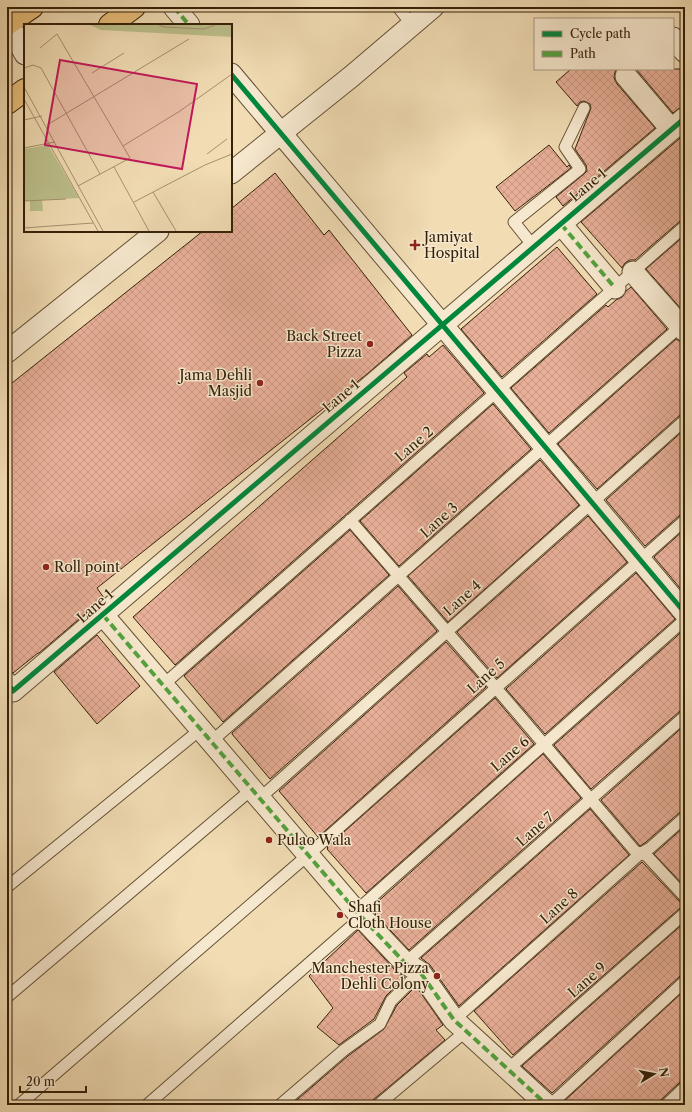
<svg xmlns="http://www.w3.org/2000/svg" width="692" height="1112" viewBox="0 0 692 1112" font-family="'Libre Caslon Text',serif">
<defs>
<pattern id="building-cross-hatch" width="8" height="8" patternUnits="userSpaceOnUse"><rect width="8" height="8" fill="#e8af98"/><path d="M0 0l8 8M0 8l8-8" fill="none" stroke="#c89682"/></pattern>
</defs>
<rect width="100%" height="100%" fill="#f1dcb4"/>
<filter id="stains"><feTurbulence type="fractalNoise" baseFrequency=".005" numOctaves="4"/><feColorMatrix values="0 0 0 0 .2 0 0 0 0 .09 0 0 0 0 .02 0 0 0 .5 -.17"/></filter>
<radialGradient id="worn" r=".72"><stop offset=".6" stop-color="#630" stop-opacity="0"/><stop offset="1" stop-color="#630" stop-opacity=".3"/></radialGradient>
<path fill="url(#building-cross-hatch)" stroke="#352109" d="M571,69h44l1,1 -1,2 -1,6 3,6 38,44 -92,78 -7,-9 28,-23 3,-3 -1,-6 -11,-16 16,-41 -1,-4 -6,-3 -4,1 -3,4 -21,-24z
M636,69h49v37l-7,3 -5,4z
M685,134v85l-5,2 -45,39h-5l-5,3 -3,5 -41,-46z
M549,145l18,22 2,-2 2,3 -56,43 -19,-24z
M275,173l49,62 5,-5 83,105 -45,39 -270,214 7,10 -65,55h-1l-25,20 -6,-2v-284l196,-156h28v-22z
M685,235v74l-2,2 -37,-42z
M557,247l40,47 -95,83 -41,-48z
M631,287l36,42 -118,104 -38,-45 95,-83 2,2 8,-7 6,-3 4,-6z
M676,339l9,5v69l-5,2 -83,74 -39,-45z
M443,345l41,48 -309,272 -42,-48 274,-240 -3,-4 23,-19 2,3z
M493,404l38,45 -132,117 -39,-45z
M685,429v84l-5,2 -35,31 -39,-46z
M540,460l39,45 -131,117 -40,-46z
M588,516l39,46 -130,116 -40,-46z
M685,529v65l-31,-37z
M350,530l39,45 -166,147 -39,-46z
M636,573l39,46 -130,115 -39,-45z
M398,586l39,45 -167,148 -38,-45v-1z
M685,629v80l-5,2 -89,78 -37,-44z
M97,635l43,51 -43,38 -43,-52z
M446,642l40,45 -168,150 -39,-46z
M495,698l39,46 -168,149 -39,-44 1,-1 -1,-1z
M685,725v85l-5,2 -34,30 -6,4 -39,-46z
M543,754l38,44 -172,152 -34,-36 4,-4 -5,-5z
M590,809l39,46 -170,151 -29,-41 -9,-7z
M685,826v61l-31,-33z
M642,862l38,40 5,2v2l-5,2 -167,147 -39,-44z
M685,922v52l-5,2 -128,117 -30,-27z
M358,930l38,41 9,6 -19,19 -12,23 -35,26 -22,-18 16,-19 -24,-32z
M416,986l27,39 -7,5 9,10 -72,60 -2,5h-80l57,-49 36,-27 13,-24z
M685,990v90l-5,2 -19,18 -2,5h-99z
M685,1097v8h-9z"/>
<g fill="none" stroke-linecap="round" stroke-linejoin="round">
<g stroke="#645034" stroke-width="13">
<path id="service" d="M398,7l14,18
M534,247l-20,-25 66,-53 -15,-22 19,-39
M350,520l146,168 139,163 12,5 38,41
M163,685l522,-459
M212,741l471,-417
M260,798l425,-378
M7,887l194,-158
M356,911l325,-288 4,-1
M405,963l280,-247
M7,997l245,-208
M454,1020l187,-167 9,-5 35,-31
M508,1069l177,-156
M19,1105l289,-250 377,-335
M147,1105l215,-188
M280,1105l64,-55 36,-26 11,-23 29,-29
M378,1105l88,-74
M550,1105l135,-124
M666,1105l19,-18"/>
</g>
<g stroke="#645034" stroke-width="23">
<path id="minor" d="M174,7l15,18
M7,21l18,33
M673,38l12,14
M231,74l454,539
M626,76l45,53
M231,173l121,-97 81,-69
M561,224l54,64
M633,272l52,59
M7,352l151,-121
M103,615l253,296 49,52 15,9 34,48 93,85
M7,683l6,8 672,-573"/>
</g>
<g stroke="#352109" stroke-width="24">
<path id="primary" d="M7,24l25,-17
M110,25l24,-18
M7,103l18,-13"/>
</g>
<use href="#service" stroke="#f6e8ce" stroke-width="11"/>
<use href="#minor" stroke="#f6e8ce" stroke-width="21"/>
<use href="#primary" stroke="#e8be7a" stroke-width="22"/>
<path stroke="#53a23e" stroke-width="4" stroke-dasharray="8 4" stroke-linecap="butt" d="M174,7l15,18
M561,224l54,64
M103,615l253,296 49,52 15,9 34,48 93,85"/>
<g stroke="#f6e8ce" stroke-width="8">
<path id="cycleway" d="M231,74l454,539
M7,683l6,8 672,-573"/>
</g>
<use href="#cycleway" stroke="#00873e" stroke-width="5"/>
</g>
<g fill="#8f2418" stroke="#f6e8ce" stroke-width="1.5">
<path d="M413 239h4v4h4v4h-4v4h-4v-4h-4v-4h4z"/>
<circle cx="370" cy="344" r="4"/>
<circle cx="260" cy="383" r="4"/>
<circle cx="46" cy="567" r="4"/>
<circle cx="269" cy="840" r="4"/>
<circle cx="340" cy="915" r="4"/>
<circle cx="437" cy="976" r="4"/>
</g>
<g text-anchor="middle" stroke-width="3" stroke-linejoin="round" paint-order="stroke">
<g font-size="14" fill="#352109" stroke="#f6e8ce">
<text transform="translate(588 185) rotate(-40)" y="5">Lane 1</text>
<text transform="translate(341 396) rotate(-40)" y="5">Lane 1</text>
<text transform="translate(414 444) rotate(-41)" y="5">Lane 2</text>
<text transform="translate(439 520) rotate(-42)" y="5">Lane 3</text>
<text transform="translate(462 598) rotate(-42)" y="5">Lane 4</text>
<text transform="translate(95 606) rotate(-41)" y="5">Lane 1</text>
<text transform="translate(486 676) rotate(-42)" y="5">Lane 5</text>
<text transform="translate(510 754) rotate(-41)" y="5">Lane 6</text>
<text transform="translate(535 829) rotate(-41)" y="5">Lane 7</text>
<text transform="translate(559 906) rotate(-42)" y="5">Lane 8</text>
<text transform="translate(587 980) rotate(-41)" y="5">Lane 9</text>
</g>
<g font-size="14" fill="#352109" stroke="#f6e8ce" text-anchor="start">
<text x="424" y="242">Jamiyat<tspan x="424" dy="16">Hospital</tspan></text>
<text x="362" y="341" text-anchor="end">Back Street<tspan x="362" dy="16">Pizza</tspan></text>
<text x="252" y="380" text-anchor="end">Jama Dehli<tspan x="252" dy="16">Masjid</tspan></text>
<text x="54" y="572">Roll point</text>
<text x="277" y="845">Pulao Wala</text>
<text x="348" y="912">Shafi<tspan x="348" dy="16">Cloth House</tspan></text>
<text x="429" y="973" text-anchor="end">Manchester Pizza<tspan x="429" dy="16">Dehli Colony</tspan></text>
</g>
</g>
<g transform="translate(24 24)">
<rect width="208" height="208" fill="#f1dcb4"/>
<path d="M66,1h142v12l-131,-7zM24,121l31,53 -37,2 1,11h-13v-10h-6v-52z" fill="#bcc08c"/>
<path fill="none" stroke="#a69170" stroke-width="1" d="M135,1l5,2 40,2 11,-4M16,24l17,-14 73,124 -52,28M0,44l9,-3 8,3 59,106M68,49l32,-20M0,63l79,144M0,75l74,132M0,96l18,-4M23,101l142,-86M99,122l57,-35 52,-37M0,124l31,-6M183,130l20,-15M90,143l35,64M129,168l23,39M0,177l42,-2M110,178l71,-37 27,-11M0,204l69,-5"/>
<path fill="#c2185b" fill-opacity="0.15" stroke="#c2185b" stroke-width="2" d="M36,36l137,24 -15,85 -137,-24z"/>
<rect width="208" height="208" fill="none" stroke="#352109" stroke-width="2"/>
</g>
<rect width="692" height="1112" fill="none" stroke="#f1dcb4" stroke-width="24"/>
<rect x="8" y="8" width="676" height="1096" fill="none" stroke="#352109" stroke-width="2"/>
<rect x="12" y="12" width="668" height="1088" fill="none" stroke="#352109"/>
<rect x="534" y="18" width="140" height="52" fill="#f6e8ce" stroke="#a9987f"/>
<rect x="542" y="31" width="20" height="6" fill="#00873e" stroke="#a9987f"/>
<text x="570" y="38" font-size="12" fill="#352109">Cycle path</text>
<rect x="542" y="51" width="20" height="6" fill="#53a23e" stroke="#a9987f"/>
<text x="570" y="58" font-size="12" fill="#352109">Path</text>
<g transform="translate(654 1074) rotate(80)" stroke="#f6e8ce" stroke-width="3" paint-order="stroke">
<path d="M0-3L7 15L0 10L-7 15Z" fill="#352109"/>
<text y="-6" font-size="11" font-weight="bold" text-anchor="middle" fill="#352109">N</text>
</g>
<path d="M20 1086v6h66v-6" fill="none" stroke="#352109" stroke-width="2"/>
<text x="26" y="1086" font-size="12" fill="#352109" stroke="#f6e8ce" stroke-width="3" paint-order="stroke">20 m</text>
<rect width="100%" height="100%" filter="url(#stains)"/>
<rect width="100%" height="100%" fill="url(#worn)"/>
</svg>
